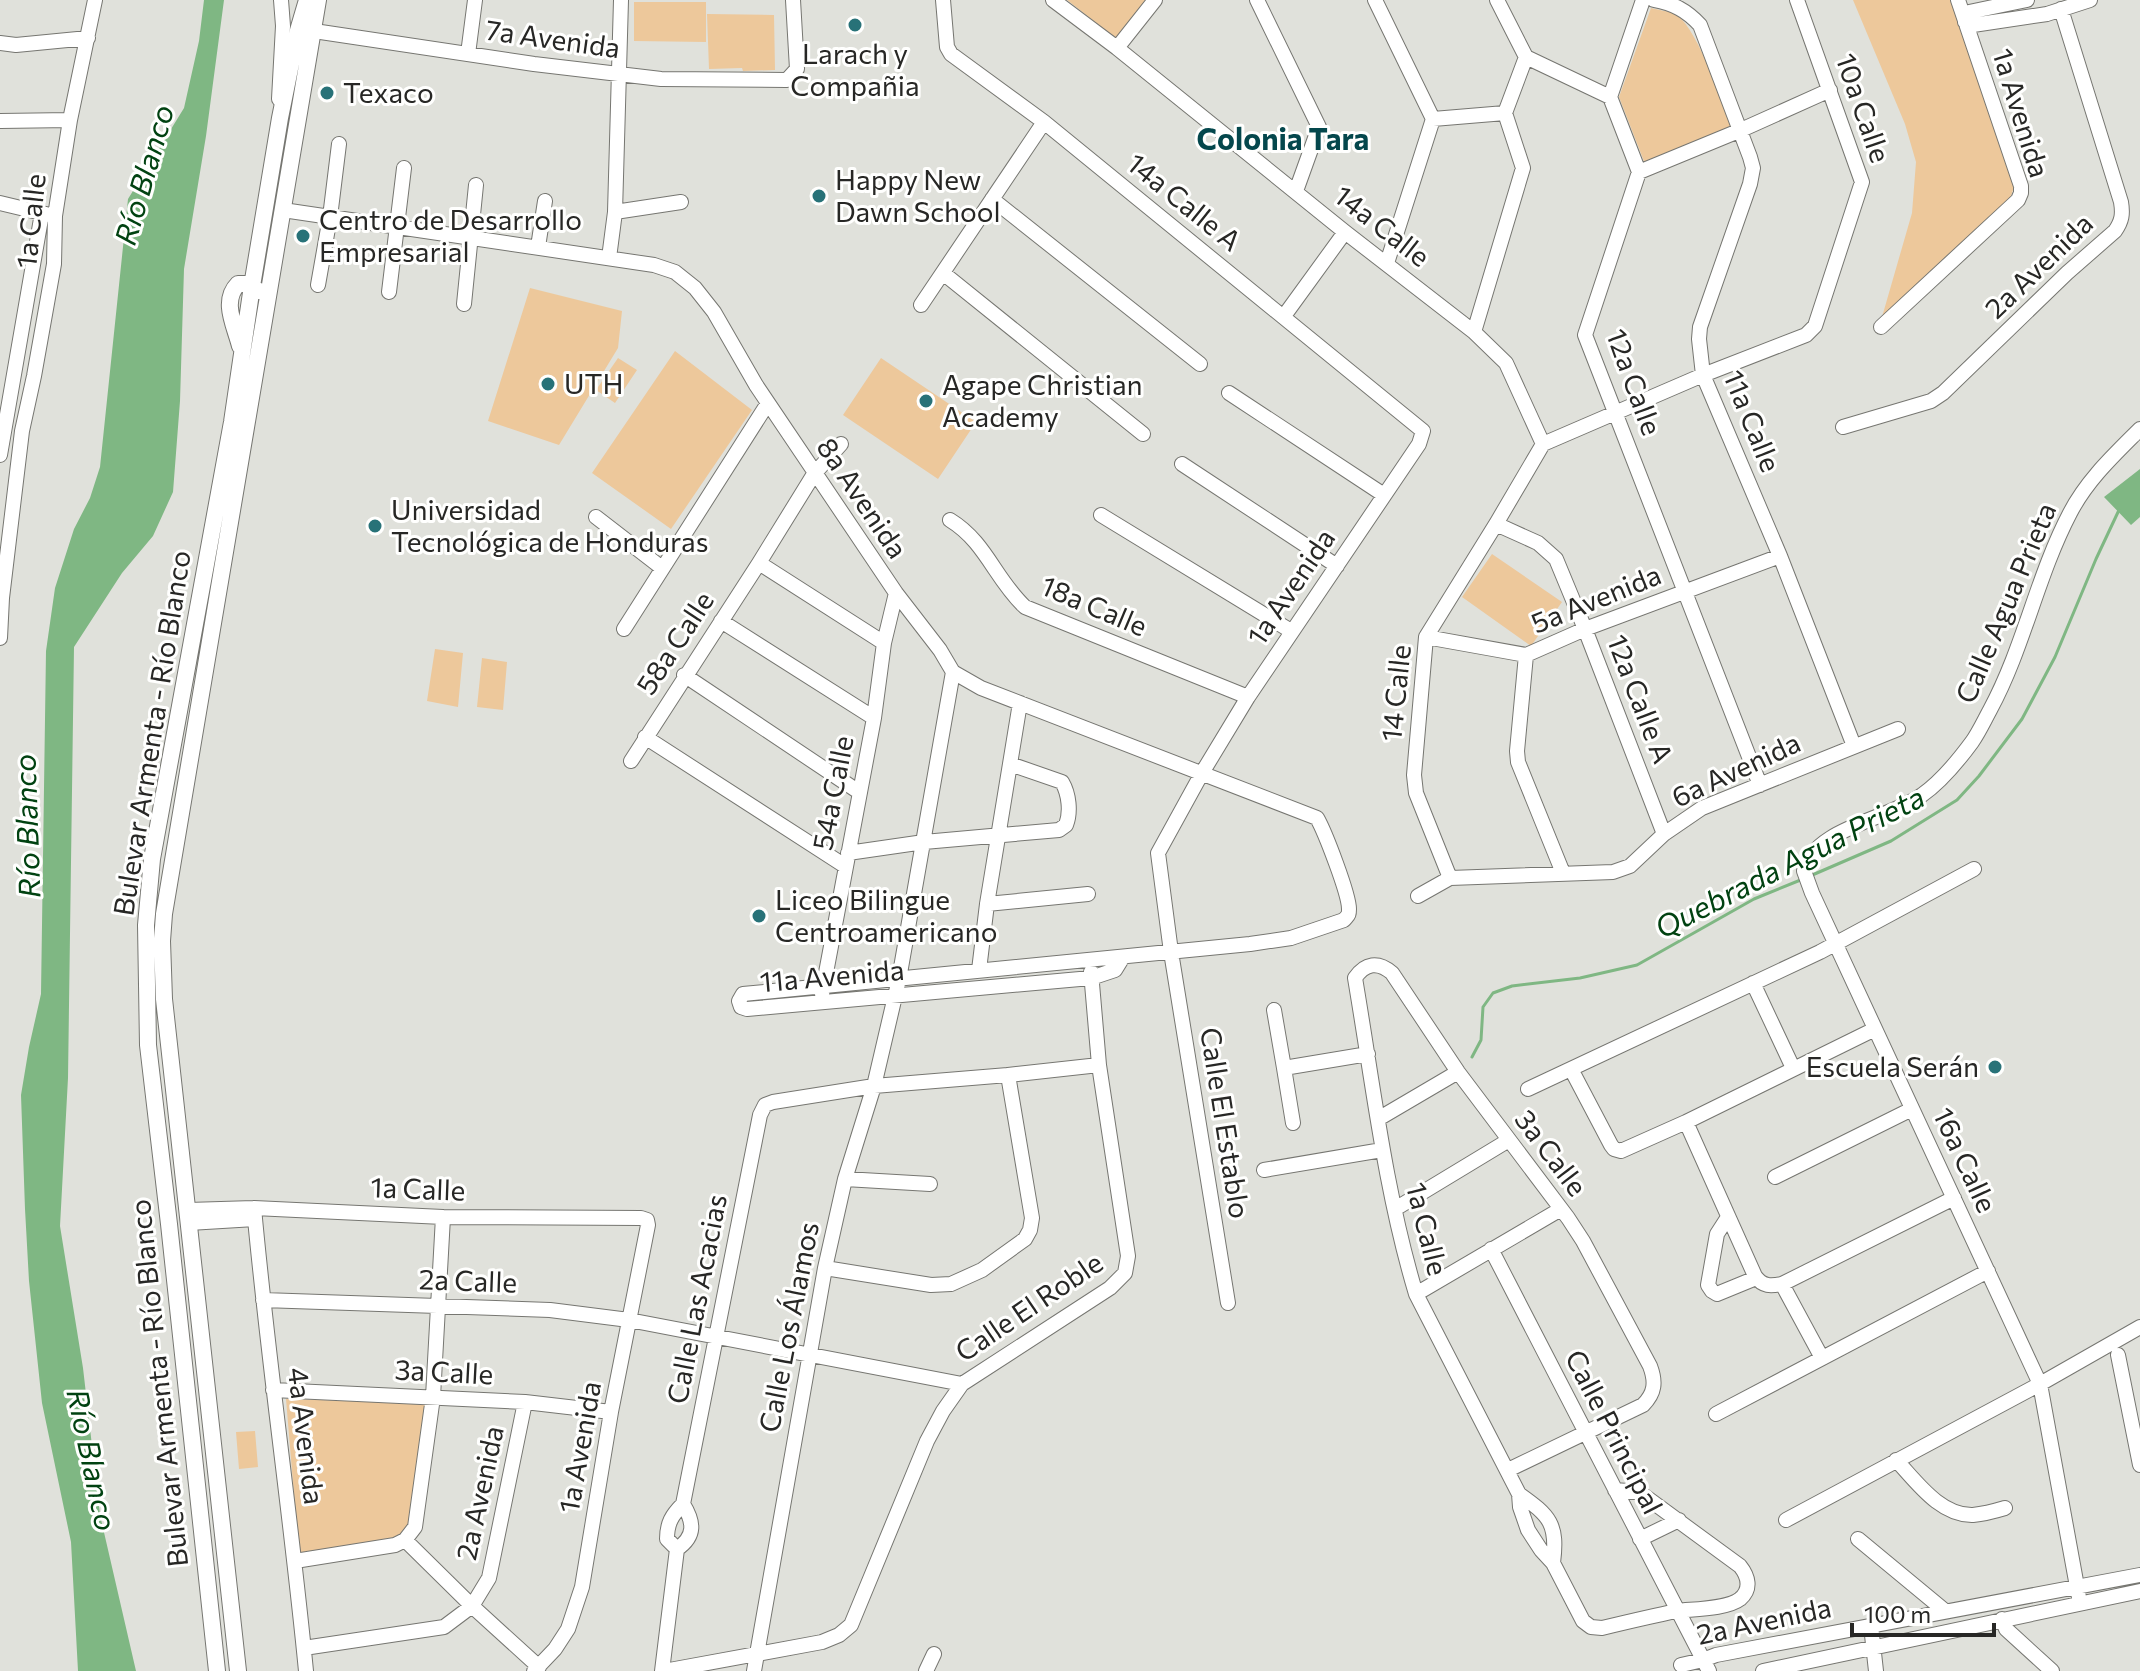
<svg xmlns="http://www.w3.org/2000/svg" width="2140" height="1671" viewBox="0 0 2140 1671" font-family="Commissioner,sans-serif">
<rect width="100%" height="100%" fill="#e0e1db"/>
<path fill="#edc89b" d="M1067,0h84l-33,40z
M1853,0h100l61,187 -3,9 -6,7 -123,114 30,-104 4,-51 -11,-38z
M634,2h72v40l-72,-1z
M1651,8c7,2 17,3 24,6 22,12 47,88 57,112l-87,38 -26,-67z
M707,14l67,1 1,55 -32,1 -1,-3 -33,1z
M530,288l92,23 -4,37 -59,97 -71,-24z
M675,351l77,59 -81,119 -79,-56z
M618,358l19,12 -22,33 -19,-13z
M881,358l95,64 -38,57 -95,-64z
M1492,554l70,48 -31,44 -69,-49z
M435,649l28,4 -5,54 -31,-6z
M482,658l25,4 -4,48 -26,-3z
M286,1399l140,4 -18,122 -4,7 -9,5 -96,18z
M255,1431l3,36 -19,2 -3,-37z"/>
<path fill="#7fb783" d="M204,0h20l-18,136 -22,133 -4,132 -7,91 -20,44 -31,37 -48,74 -6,431 -8,148 23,142 17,147 36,156h-58l-7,-129 -29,-139 -13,-122 -4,-72 -4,-114 8,-48 12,-53 5,-343 9,-63 19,-59 16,-31 10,-31 28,-268 56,-91 15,-67z
M2140,469v48l-9,8 -27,-28z"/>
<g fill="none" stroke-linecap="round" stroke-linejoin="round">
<path stroke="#7fb783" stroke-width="3" d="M1810,876l81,-35 66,-41 22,-24 43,-57 33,-62 41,-98 23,-49
M1472,1057l9,-17 2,-33 10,-14 19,-7 68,-8 57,-13 117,-66 49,-20"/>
<g stroke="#767671" stroke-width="16">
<path id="minor" d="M943,0l4,47 4,7 93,68 379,309 -4,13 -171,253 -46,76 -44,80 13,99 57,351
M1053,0l64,48 228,184 129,100 32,31 37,81
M1257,0l62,127 -23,64
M1375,0l58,119 -46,144
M1497,0l29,57 84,40 29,75 -54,163 175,450
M1654,0c20,4 32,10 46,25l50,132 3,11 -3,16 -50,143 -1,12 4,36 77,181 74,190
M2027,0l-58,12 -4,10 8,3 74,-11 43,-14
M314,31l220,33 127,15 126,1 10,-11 -4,-69
M0,43l16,2 72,-7
M1117,48l38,-48
M468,54l7,-54
M1610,97l33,-97
M279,99l4,-73 -2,-26
M1433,119l72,-6 21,-56
M0,121l70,-1
M1639,172l102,-42 89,-40
M992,199l208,165
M0,203l50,12
M283,210l371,55 21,7 20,16 19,24 42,73 140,208 44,57 13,22 28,16 336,130c8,14 32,76 32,91 0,7 -1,6 -5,11l-53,18 -41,6 -507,50 -4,7 2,6 6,2 344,-31 24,-8 8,-13
M615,212l66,-10
M538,247l7,-46
M609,258l6,-46 6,-212
M943,273l200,161
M318,285l12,-68 9,-73
M389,292l15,-124
M464,304l12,-119
M921,305l123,-183
M1284,316l61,-84
M1881,327l137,-127 3,-7v-7l-63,-186
M1474,332l49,-164 -18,-55
M1229,393l155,102
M1843,427l88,-26 12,-8 124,-120 48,-42c7,-10 8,-17 6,-29l-60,-193
M1543,444l160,-69 103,-40 9,-9 47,-144 -65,-182
M0,455l42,-242
M1182,464l155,102
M1101,515l190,116
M596,517l66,51
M950,520c36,22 45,59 75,87l223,90
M1496,524l42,19 18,16 29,70 79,205
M759,563l125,80
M721,621l153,97
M624,629l144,-226
M1426,637l100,18 59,-26 195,-73
M0,638l2,-40 20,-167 12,-55 20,-112 1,-48 15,-96 25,-120
M1526,655l-9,96 1,11 45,111
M684,675l175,117
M645,737l200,129
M631,761l128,-198 55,-89 27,-30
M848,853l76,-11 135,-12 7,-5c5,-13 3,-31 -4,-43l-52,-18
M1450,878l-34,-85 -2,-18 12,-138 70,-113 47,-80
M1418,896l32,-18 163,-6 17,-6 34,-32 38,-26 196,-79
M987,904l101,-10
M979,970l8,-66 33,-201
M1753,983l40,85
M822,994l52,-276 10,-75 12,-50
M1274,1010l10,58
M1571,1069l40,76 3,4 7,2 65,-29 189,-93
M1528,1089l292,-137 154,-83
M1378,1119l80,-47
M1686,1122l69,154c8,11 16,10 27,8l172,-86
M1293,1123l-9,-55 84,-14
M1264,1170l118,-20
M1775,1177l137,-68
M845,1179l85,5
M254,1208c14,154 37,308 52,463
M1395,1209l114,-69
M188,1210l66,-2 189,9 198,1 6,2 1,5 -37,187 -29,175 -14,42 -13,20 -21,22
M1728,1217l-11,17 -9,51 4,6 5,3 39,-16
M189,1223l66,-4
M1491,1249l218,422
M825,1268l106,17 20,-1 31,-14 43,-31 5,-9 2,-12 -24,-143
M1782,1284l40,74
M1416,1294l145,-85
M263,1300l287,10 79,10 333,64
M2118,1355l22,110
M273,1390l252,12 86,10
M1716,1414l272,-143
M1896,1460c20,21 44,56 77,55 10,-1 22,-4 32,-7
M1508,1470l135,-65c12,-12 13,-23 7,-39l-67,-125 -15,-23 -110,-146 -66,-99c-14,-12 -27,-10 -37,5 18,106 30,213 61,316l103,200 1,13 8,23 13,20 12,13 30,58 8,6 11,1c25,-6 50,-12 75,-17 16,-2 50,-2 63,-12 12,-10 8,-23 0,-33l-101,-74 -24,-2
M1519,1494c31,22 39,30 34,69
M1786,1520l254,-136 100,-57
M1640,1539l39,-19
M1858,1539l87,72
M405,1540l10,-13 18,-130 10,-180
M677,1549c19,-13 17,-27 6,-45
M295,1561l100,-16 10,-5 67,66 67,61
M2080,1603l-40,-219 -228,-491 -8,-22c9,-43 86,-52 118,-76 20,-14 36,-34 50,-53 7,-10 12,-21 18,-32 34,-63 47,-134 80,-197 17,-33 44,-58 70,-84
M2002,1619l4,10 46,42
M1871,1626l5,45
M304,1648l140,-21 28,-21 17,-28 36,-176
M1681,1665l22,-5 13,-5 424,-80
M662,1671l15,-122 -10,-10c0,-16 5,-24 16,-35l77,-389 5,-10 8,-3 101,-16 134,-11 91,-10
M664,1671l158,-29 17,-7 12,-10 76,-184 16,-30 19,-27 148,-96 15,-15 3,-17 -29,-191 -8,-93
M754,1671l71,-403 20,-89 29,-93 25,-107 54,-307
M926,1671l8,-17
M1763,1671l377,-80"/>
</g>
<g stroke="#767671" stroke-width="18">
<path id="major" d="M240,346c-5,-20 -19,-45 -2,-62h8l13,7
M217,1671l-48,-447 -21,-179 -2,-120 6,-66 80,-437 20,-136 28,-168 17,-84 10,-34
M238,1671l-74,-672 -2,-58 2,-27 154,-914"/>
</g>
<use href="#minor" stroke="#fff" stroke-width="14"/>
<use href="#major" stroke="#fff" stroke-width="16"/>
</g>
<g fill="#287278" stroke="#fffffe" stroke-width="3">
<circle cx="855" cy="25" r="8"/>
<circle cx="327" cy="93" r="8"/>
<circle cx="819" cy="196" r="8"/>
<circle cx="303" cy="236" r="8"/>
<circle cx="548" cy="384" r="8"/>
<circle cx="926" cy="401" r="8"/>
<circle cx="375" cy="526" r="8"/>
<circle cx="759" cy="916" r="8"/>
<circle cx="1995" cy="1067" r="8"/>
</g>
<g text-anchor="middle" stroke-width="6" stroke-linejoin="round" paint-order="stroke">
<g font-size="28" fill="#272725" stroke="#fffffe">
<text transform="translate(553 39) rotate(8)" y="10">7a Avenida</text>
<text transform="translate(1863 108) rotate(71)" y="10">10a Calle</text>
<text transform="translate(2021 113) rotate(73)" y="10">1a Avenida</text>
<text transform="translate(1184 202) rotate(39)" y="10">14a Calle A</text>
<text transform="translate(31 221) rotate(-84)" y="10">1a Calle</text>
<text transform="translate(1382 226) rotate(38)" y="10">14a Calle</text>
<text transform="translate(2039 266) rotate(-44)" y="10">2a Avenida</text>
<text transform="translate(1634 382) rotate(70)" y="10">12a Calle</text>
<text transform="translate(1752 421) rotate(68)" y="10">11a Calle</text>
<text transform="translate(862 498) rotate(56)" y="10">8a Avenida</text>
<text transform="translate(1291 587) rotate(-56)" y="10">1a Avenida</text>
<text transform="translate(1596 599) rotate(-22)" y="10">5a Avenida</text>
<text transform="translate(2006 603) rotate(-67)" y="10">Calle Agua Prieta</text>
<text transform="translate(1094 606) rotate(23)" y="10">18a Calle</text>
<text transform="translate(675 643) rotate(-57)" y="10">58a Calle</text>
<text transform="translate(1396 693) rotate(-84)" y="10">14 Calle</text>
<text transform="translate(1640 699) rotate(69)" y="10">12a Calle A</text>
<text transform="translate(152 733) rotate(-81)" y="10">Bulevar Armenta - Río Blanco</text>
<text transform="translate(1736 770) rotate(-25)" y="10">6a Avenida</text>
<text transform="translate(833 793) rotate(-79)" y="10">54a Calle</text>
<text transform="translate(832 976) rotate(-5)" y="10">11a Avenida</text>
<text transform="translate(1225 1123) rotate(81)" y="10">Calle El Establo</text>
<text transform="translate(1551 1153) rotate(53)" y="10">3a Calle</text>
<text transform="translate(1965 1160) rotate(65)" y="10">16a Calle</text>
<text transform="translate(418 1189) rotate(2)" y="10">1a Calle</text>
<text transform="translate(1427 1229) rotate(76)" y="10">1a Calle</text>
<text transform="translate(468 1281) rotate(2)" y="10">2a Calle</text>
<text transform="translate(697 1299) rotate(-79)" y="10">Calle Las Acacias</text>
<text transform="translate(1029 1307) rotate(-34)" y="10">Calle El Roble</text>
<text transform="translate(789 1327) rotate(-79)" y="10">Calle Los Álamos</text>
<text transform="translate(444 1372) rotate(3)" y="10">3a Calle</text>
<text transform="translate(159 1383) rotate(-96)" y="10">Bulevar Armenta - Río Blanco</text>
<text transform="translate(1614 1432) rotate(63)" y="10">Calle Principal</text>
<text transform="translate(306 1436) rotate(83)" y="10">4a Avenida</text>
<text transform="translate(580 1447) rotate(-80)" y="10">1a Avenida</text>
<text transform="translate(480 1493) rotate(-78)" y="10">2a Avenida</text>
<text transform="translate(1764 1621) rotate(-12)" y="10">2a Avenida</text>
</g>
<g font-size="28" fill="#272725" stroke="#fffffe" text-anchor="start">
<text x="855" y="64" text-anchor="middle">Larach y<tspan x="855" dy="32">Compañia</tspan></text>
<text x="343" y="103">Texaco</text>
<text x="835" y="190">Happy New<tspan x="835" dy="32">Dawn School</tspan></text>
<text x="319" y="230">Centro de Desarrollo<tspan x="319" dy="32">Empresarial</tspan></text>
<text x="564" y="394">UTH</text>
<text x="942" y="395">Agape Christian<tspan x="942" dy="32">Academy</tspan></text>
<text x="391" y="520">Universidad<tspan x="391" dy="32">Tecnológica de Honduras</tspan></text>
<text x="775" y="910">Liceo Bilingue<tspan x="775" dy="32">Centroamericano</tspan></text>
<text x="1979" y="1077" text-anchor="end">Escuela Serán</text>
</g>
<g font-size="30" font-weight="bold" fill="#04474c" stroke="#fffffe">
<text x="1283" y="150">Colonia Tara</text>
</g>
<g font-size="30" font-style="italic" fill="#014211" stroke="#fffffe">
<text transform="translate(145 175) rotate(-74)" y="10">Río Blanco</text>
<text transform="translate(28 826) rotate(-92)" y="10">Río Blanco</text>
<text transform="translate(1790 863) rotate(-27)" y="10">Quebrada Agua Prieta</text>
<text transform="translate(91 1460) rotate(78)" y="10">Río Blanco</text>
</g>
</g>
<path d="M1852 1623v12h142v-12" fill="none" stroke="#272725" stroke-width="4"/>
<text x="1864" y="1623" font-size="24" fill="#272725" stroke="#fffffe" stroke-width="6" paint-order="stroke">100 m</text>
</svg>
